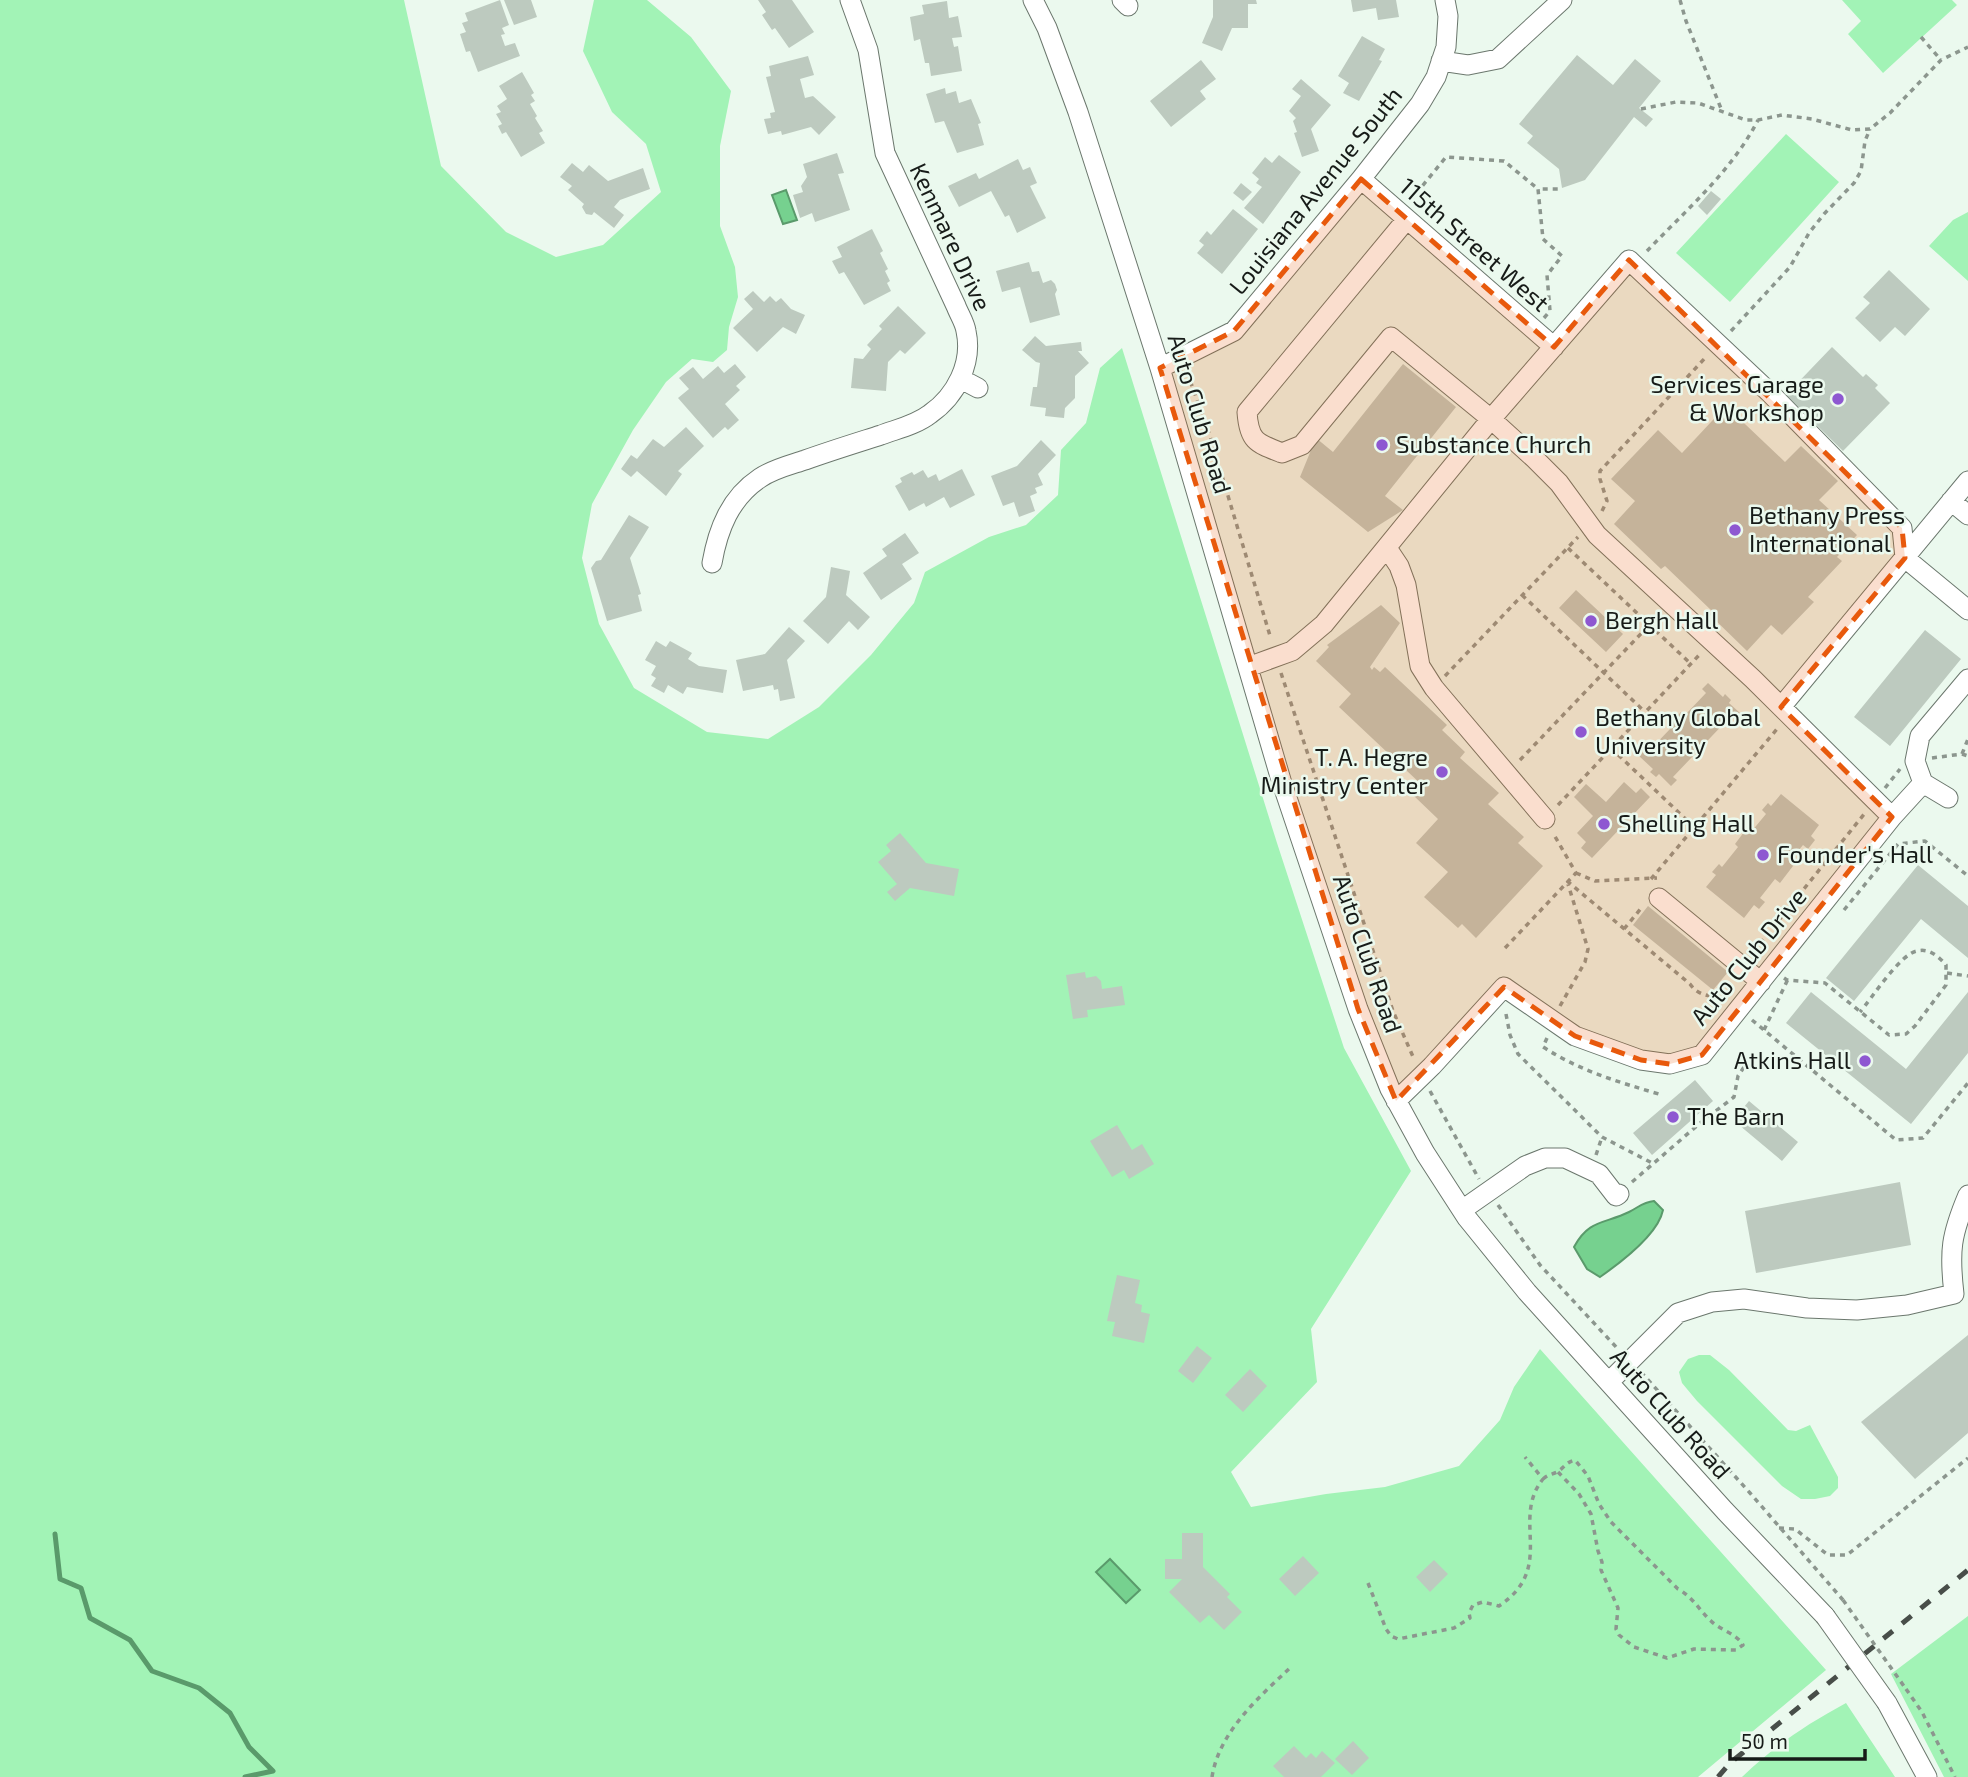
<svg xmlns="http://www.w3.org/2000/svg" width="1968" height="1777" viewBox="0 0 1968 1777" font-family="'Exo 2',sans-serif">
<rect width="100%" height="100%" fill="#ebf9ee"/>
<path fill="#a2f3b6" d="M0,0h404l37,166 65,66 50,25 47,-12 58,-53 -15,-48 -34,-32 -29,-61 11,-51h53l44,37 40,54 -11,55v80l15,41 3,30 -9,30 -2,23 -14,12 -21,-3 -26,23 -33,48 -41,74 -10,54 17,66 35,64 73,44 61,7 51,-32 52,-52 43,-52 11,-31 64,-35 37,-12 32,-30 3,-45 25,-27 14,-55 22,-20 155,495 67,205 67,123 -100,158 6,53 -86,90 20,35 75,-13 59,-7 74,-21 41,-46 14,-33 26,-38 286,321 -128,107h-1698z
M1842,0h110l5,5 -74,68 -35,-39 13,-13z
M1786,134l53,48 -109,120 -54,-49z
M1968,212v69l-39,-35 24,-26z
M1699,1355h11l19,15 59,60 8,1 14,-6 28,52v11l-8,8 -15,3h-14l-19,-13 -85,-85 -15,-18 -3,-11 9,-13z
M1968,1616v161h-24l-53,-103z
M1846,1703l49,74h-153c35,-33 62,-51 104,-74z"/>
<path fill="#76d18f" stroke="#5a9a6b" stroke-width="2" d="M786,190l11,30 -14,4 -11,-29z
M1654,1201l9,9c-5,25 -43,53 -63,67l-13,-8 -13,-22c15,-28 31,-23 55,-35 10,-5 14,-10 25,-11z
M1110,1559l30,31 -14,13 -30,-31z"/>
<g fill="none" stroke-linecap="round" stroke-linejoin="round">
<path stroke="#5a9a6b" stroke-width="5" d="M55,1534l5,45 21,9 9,30 40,22 22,31 47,17 31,25 19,34 24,24 -28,6"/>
</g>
<path fill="#bdcabf" d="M500,0l9,25 -7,3 3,6 -4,1 4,11 10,-3 5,13 -42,16 -8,-21 -4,1 -6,-18 6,-2 -4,-9 6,-2 -3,-8z
M504,0h27l6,17 -23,8z
M758,0h34l22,32 -25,16 -14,-20 -3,2 -10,-15 4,-3z
M1213,0h43l1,4h-9v24h-16l-10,23 -20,-8 11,-26z
M1351,0h45l3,17 -21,3 -2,-12 -23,4z
M947,1l2,17 9,-2 4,21 -10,1 2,9 4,-1 4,25 -31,5 -2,-13h-4l-5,-24 -6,2 -4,-24 14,-3 -2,-9z
M1362,36l23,13 -6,11 3,1 -23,40 -16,-8 6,-10 -11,-7z
M1577,55l36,30 22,-26 26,22 -22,27 14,11 -7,8 -12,-10 -49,63 -23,8 -3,-19 -32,-26 6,-7 -14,-12z
M808,56l6,19 -14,4 5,19 8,-2 23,21 -17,18 -8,-8 -29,8 -1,-4 -13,3 -4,-15 7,-1 -1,-5 5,-1 -9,-35 5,-1 -2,-10z
M1201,60l15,19 -16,12 6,8 -35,28 -21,-26z
M522,72l12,21 -3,2 4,6 -5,3 7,12 -2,2 8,13 -4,2 6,10 -24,14 -15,-25 -4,2 -4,-8 4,-2 -6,-10 5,-2 -4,-6 10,-7 -8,-13z
M1301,79l30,26 -20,24 8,22 -17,6 -8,-24 3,-1 -4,-11 3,-3 -7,-7 12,-15 -9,-7z
M945,88l1,6 10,-3 3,12 12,-4 10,24 -3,1 6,21 -27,8 -13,-32 -9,2 -9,-29z
M837,153l7,20 -6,1 12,36 -35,12 -3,-9 -12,5 -7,-23 10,-3 -2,-6 6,-9 -4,-13z
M1279,155l22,17 -38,52 -19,-16 18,-21 -6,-4 3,-4 -7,-6 13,-16 7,6z
M1018,159l5,11 7,-3 7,16 -7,3 16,32 -29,15 -8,-18 -4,2 -14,-26 -32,16 -11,-21 28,-13 3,6z
M572,163l11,9 6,-7 19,16 35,-13 7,21 -30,11 -6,7 10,8 -10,13 -20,-16 -2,3 -6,-1 -4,-7 2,-3 -16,-14 4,-4 -12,-9z
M1241,183l11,9 -9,9 -10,-8z
M1711,191l10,8 -14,16 -9,-9z
M1233,209l25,20 -36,45 -25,-21 7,-8 -5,-4 8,-10 4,4z
M872,229l11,22 -3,2 8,16 -3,2 5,10 -3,2 4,8 -27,14 -20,-33 -5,2 -7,-13 10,-4 -5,-10z
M1029,262l3,10 7,-1 4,12 8,-3 4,4 2,6 -2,4 5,21 -30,8 -10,-36 -18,5 -6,-21z
M1889,270l41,39 -25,27 -10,-9 -15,15 -25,-24 15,-15 -7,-6z
M753,291l11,11 6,-6 6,6 5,-4 10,11 14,6 -9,19 -13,-7 -26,25 -24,-24 20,-19 -9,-10z
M898,306l28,27 -21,21 -5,-4 -12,12 -2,29 -35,-3 3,-30 9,1 8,-10 -4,-4 15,-16 -3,-3z
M1035,336l11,10 35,-4 1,9h-4l11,12 -14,13v22l-10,10 -1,10 -19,-2 1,-8 -16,-2 3,-19h4l3,-24 -4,-1 -14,-12z
M1832,347l31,30 3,-3 12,11 -3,3 15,15 -47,48 -57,-56z
M735,364l11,13 -10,9 4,4 -15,14 14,16 -11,10 -3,-3 -12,11 -35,-40 11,-9 -10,-11 14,-11 10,12 15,-13 6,7z
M1403,364l53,43 -71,89 18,14 -35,22 -68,-55 16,-39 17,14z
M1726,406l59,56 16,-16 37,35 -19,19 38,35 -20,22 5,4 -34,36 6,5 -32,33 -11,-10 -24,26 -38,-37 3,-3 -47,-45 -4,3 -47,-45 21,-23 -24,-22 47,-49 24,23z
M686,427l18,19 -26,25 4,3 -16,22 -29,-25 -6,6 -10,-8 10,-14 6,4 16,-20 11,8z
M1041,440l15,15 -18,19 5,11 -8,3 2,5 -7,3 5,15 -16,6 -5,-15 -11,4 -12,-30 26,-10z
M962,469l13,26 -25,13 -6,-11 -18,10 -2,-4 -15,8 -14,-25 7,-4 -2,-4 12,-6 2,3 9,-5 5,8 8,-4 3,7z
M629,515l20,12 -19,31 11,36 -3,1 4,16 -35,10 -16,-53 5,-7 5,-1z
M905,533l14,20 -17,11 10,15 -31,21 -18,-27 24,-17 -5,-7z
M831,567l19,4 -4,24 24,22 -12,13 -9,-9 -21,23 -25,-23 23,-24z
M1576,590l47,44 -17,18 -47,-44z
M1381,605l19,18 -30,44 2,3 2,-3 6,5 5,-5 62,58 -5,5 23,22 -5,6 39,35 -11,11 36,33 -6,6 25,23 -67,72 -14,-14 -4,4 -34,-31 24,-25 -32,-29 22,-24 -24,-23 9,-10 -84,-79 12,-13 -35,-33 13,-14 -2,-2z
M789,627l16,14 -18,19 8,38 -15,3 -2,-12 -4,1 -1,-5 -30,6 -7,-31 29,-6z
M1925,630l36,29 -71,87 -36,-29z
M656,641l10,6 4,-6 22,12 -4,6 11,7 28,4 -4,23 -36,-6 -4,7 -15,-9 -4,8 -13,-7 5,-8 -5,-3 5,-9 -11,-6z
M1708,683l15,14 2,-3 6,6 -2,3 11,10 -6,6 -3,-3 -58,61 4,3 -6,6 -12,-12 -3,3 -6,-5 3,-3 -14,-13 6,-6 3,2 22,-23 -3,-3 14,-14 4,3 21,-22 -4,-4z
M1624,782l12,11 5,-5 9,9 -58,61 -11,-10 5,-6 -9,-9 16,-17 -19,-19 12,-13 20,18z
M1781,794l38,31 -8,11 4,4 -7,9 -5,-4 -14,17 4,4 -13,17 -5,-4 -15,19 5,4 -6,7 -5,-4 -10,13 -38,-31 10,-12 -4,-3 7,-8 3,3 16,-20 -3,-3 12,-16 4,4 15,-18 -4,-4 6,-7 3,3z
M900,833l26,30 33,6 -5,27 -44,-8 -15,13 -8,-9 10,-8 -19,-22 13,-11 -5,-6z
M1918,865l50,41v52l-47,-39 -67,82 -28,-23z
M1648,906l80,66 -15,18 -80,-65z
M1085,972l1,6 10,-2 5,5 1,8 20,-3 3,19 -38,5 1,7 -15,2 -7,-44z
M1811,992l95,77 62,-77v61l-57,71 -125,-101z
M1695,1080l18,21 -61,54 -19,-22z
M1749,1101l49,41 -16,19 -49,-41z
M1117,1125l15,25 10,-6 12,20 -25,15 -5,-9 -12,7 -22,-36z
M1900,1182l11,63 -155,28 -11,-62z
M1117,1275l23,5 -5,23 7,2 -1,7 9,2 -6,29 -32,-7 3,-14 -8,-1z
M1968,1335v98l-53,46 -54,-57z
M1197,1346l15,12 -19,25 -15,-12z
M1250,1369l17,17 -24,26 -18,-17z
M1182,1533h21v34l27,27 -3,3 15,15 -18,18 -15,-15 -9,8 -31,-31 13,-13h-17v-20h17z
M1303,1556l16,17 -24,23 -16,-17z
M1434,1560l14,14 -18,18 -14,-15z
M1353,1741l16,17 -17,17 -17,-16z
M1294,1746l12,12 5,-5 5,5 6,-7 13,12 -14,14h-37l-11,-11z"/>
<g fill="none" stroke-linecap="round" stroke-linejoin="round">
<g stroke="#6b776d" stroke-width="21">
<path id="minor" d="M1033,0l14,28 31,84 82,256 121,412 77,229 32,80 35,64 42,65 60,74 198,219 100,105
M1122,0l6,6
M1441,61l27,4 30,-6 64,-59
M1361,179l193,168
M1160,368l74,-37 127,-152 59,-75 16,-27 10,-30 2,-31 -3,-16
M961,379l17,9
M1951,501l17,14
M1387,548l12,18 7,19 14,81 14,22 111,131
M712,563c6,-34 18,-65 48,-85 13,-9 30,-13 45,-18 25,-9 51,-17 76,-25 16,-6 35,-10 49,-21 26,-18 43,-51 36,-83 -1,-8 -7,-17 -10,-25l-71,-153 -17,-103 -18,-50
M1248,667l44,-16 32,-27 167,-205 138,-159 140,132 133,136 3,30 63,52
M1781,707l187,-226
M1923,783l-8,-22 5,-25 48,-57
M1892,817l31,-34 25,15
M1659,898l102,84
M1396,1101l36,-35 72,-79 71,49 66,24 29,4 32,-9 190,-238 -139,-138 -156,-144 -38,-52 -24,-24 -44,-40 -100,-82 -89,108 -20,8c-26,-10 -33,-12 -35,-41l160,-193
M1462,1210l63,-44 20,-8h20l34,16 17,22 3,-2
M1609,1382l69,-69 34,-11 32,-3 63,9 50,2 50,-5 47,-11c-5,-43 -3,-59 14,-99
M1887,1703l40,74"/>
</g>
<path stroke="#8c968e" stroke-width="3.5" stroke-dasharray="5 5" stroke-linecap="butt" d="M1680,0l6,21 36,90
M1921,37l20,23
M1641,109l35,-7 22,1 48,17h12l24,-5 30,4 40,11 18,-1 20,-16 51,-53 27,-13
M1410,201l36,-44 58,4 34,28
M1647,251c39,-41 85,-80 111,-131
M1544,318l6,-7 -3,-36 15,-19 -19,-17 -5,-50h22
M1731,331l59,-64 19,-34 15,-19 30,-31 7,-12 4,-30 5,-12
M1187,372l23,64 61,203
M1602,511l5,-10 -7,-22v-8l106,-114
M1568,548l123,116
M1522,595l123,117
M1281,673l112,338 21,48
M1445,676l133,-139
M1611,748l83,79
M1962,754l6,-15
M1932,758l30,-4 6,2
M1520,760l137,-143
M1885,788l15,-19
M1558,805l143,-152
M1576,873l19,8 62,-3
M1651,879l126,-150
M1567,881l123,103c9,13 22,12 36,14
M1844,910l54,-66 27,-3 43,35
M1624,929l19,-23
M1505,948l71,-75 -23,-40
M1754,951l111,-138
M1947,973l21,3
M1784,978l3,2 38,3 64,52 17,-1 9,-8 31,-41v-20c-8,-9 -17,-17 -29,-14 -17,3 -45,47 -57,61
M1560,1006l25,-44 3,-13 -20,-65
M1506,1014l4,21 8,19 84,83 52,27
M1752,1020l144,120 27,-2 45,-55
M1764,1030l24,-51
M1547,1038l-4,9c39,25 76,35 119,48
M1430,1091l49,88
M1596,1155l6,-18
M1632,1182l67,-58 35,-27 4,-21 8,-12
M1498,1205l42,60 78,84
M1641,1372l109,121 93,107
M1543,1479c6,-5 8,-4 14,-7 7,-4 9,-10 18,-12l13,16 11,28 12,18 67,67c15,8 21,21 33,32 9,9 26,13 32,24l-7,5 -42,-1 -27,9 -33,-11 -15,-12 -3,-6 2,-21 -17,-38 1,-8 -4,-11 -7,-37 -12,-20 -21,-22
M1779,1528l16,1 33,26h19l121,-97
M1368,1583l18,46 5,7 7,3 56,-11 16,-10 -1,-5 4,-8 10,-3 16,4c58,-39 11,-86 44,-127l-18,-22
M1906,1689l16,23 33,65
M1212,1777c7,-45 47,-80 78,-109"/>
<use href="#minor" stroke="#fff" stroke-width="19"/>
<path stroke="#484e49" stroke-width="5" stroke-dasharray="12 12" stroke-linecap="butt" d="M1718,1777l12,-14 238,-193"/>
<g stroke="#6b776d" stroke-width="21" stroke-linecap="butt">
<path id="minor-bridge" d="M1825,1616l62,87"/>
</g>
<path stroke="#8c968e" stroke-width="3.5" stroke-dasharray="5 5" stroke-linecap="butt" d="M1843,1600l63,89"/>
<use href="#minor-bridge" stroke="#fff" stroke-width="19"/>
</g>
<path fill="#e8590c" fill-opacity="0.2" stroke="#e8590c" stroke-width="5" stroke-dasharray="14 9" stroke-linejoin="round" d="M1361,179l193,168 75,-87 273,268 3,30 -124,149 111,110 -190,238 -32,9 -29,-4 -66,-24 -71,-49 -108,114 -38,-92 -198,-641 74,-37z"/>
<g fill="#8e58d1" stroke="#ebf9ee" stroke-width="2.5">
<circle cx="1838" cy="399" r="7"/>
<circle cx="1382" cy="445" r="7"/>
<circle cx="1735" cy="530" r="7"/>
<circle cx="1591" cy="621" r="7"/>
<circle cx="1581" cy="732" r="7"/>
<circle cx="1442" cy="772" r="7"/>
<circle cx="1604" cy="824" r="7"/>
<circle cx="1763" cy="855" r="7"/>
<circle cx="1865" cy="1061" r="7"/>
<circle cx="1673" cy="1117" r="7"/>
</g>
<g text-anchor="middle" stroke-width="5" stroke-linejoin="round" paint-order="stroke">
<g font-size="24" fill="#171b18" stroke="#ebf9ee">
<text transform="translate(1316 191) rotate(-51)" y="8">Louisiana Avenue South</text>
<text transform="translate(950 237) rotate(65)" y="8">Kenmare Drive</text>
<text transform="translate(1474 245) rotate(41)" y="8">115th Street West</text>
<text transform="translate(1199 414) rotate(73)" y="8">Auto Club Road</text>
<text transform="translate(1367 954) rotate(71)" y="8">Auto Club Road</text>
<text transform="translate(1749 957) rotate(-51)" y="8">Auto Club Drive</text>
<text transform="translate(1670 1414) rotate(48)" y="8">Auto Club Road</text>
</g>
<g font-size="24" fill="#171b18" stroke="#ebf9ee" text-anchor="start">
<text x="1824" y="393" text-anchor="end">Services Garage<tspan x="1824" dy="28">&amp; Workshop</tspan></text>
<text x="1396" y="453">Substance Church</text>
<text x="1749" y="524">Bethany Press<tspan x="1749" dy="28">International</tspan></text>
<text x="1605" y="629">Bergh Hall</text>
<text x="1595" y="726">Bethany Global<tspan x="1595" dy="28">University</tspan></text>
<text x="1428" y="766" text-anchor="end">T. A. Hegre<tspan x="1428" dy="28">Ministry Center</tspan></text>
<text x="1618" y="832">Shelling Hall</text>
<text x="1777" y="863">Founder's Hall</text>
<text x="1851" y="1069" text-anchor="end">Atkins Hall</text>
<text x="1687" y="1125">The Barn</text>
</g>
</g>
<path d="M1730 1749v10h135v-10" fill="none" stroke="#171b18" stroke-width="3.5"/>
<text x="1741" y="1749" font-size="21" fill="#171b18" stroke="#ebf9ee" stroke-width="5" paint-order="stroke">50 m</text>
</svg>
